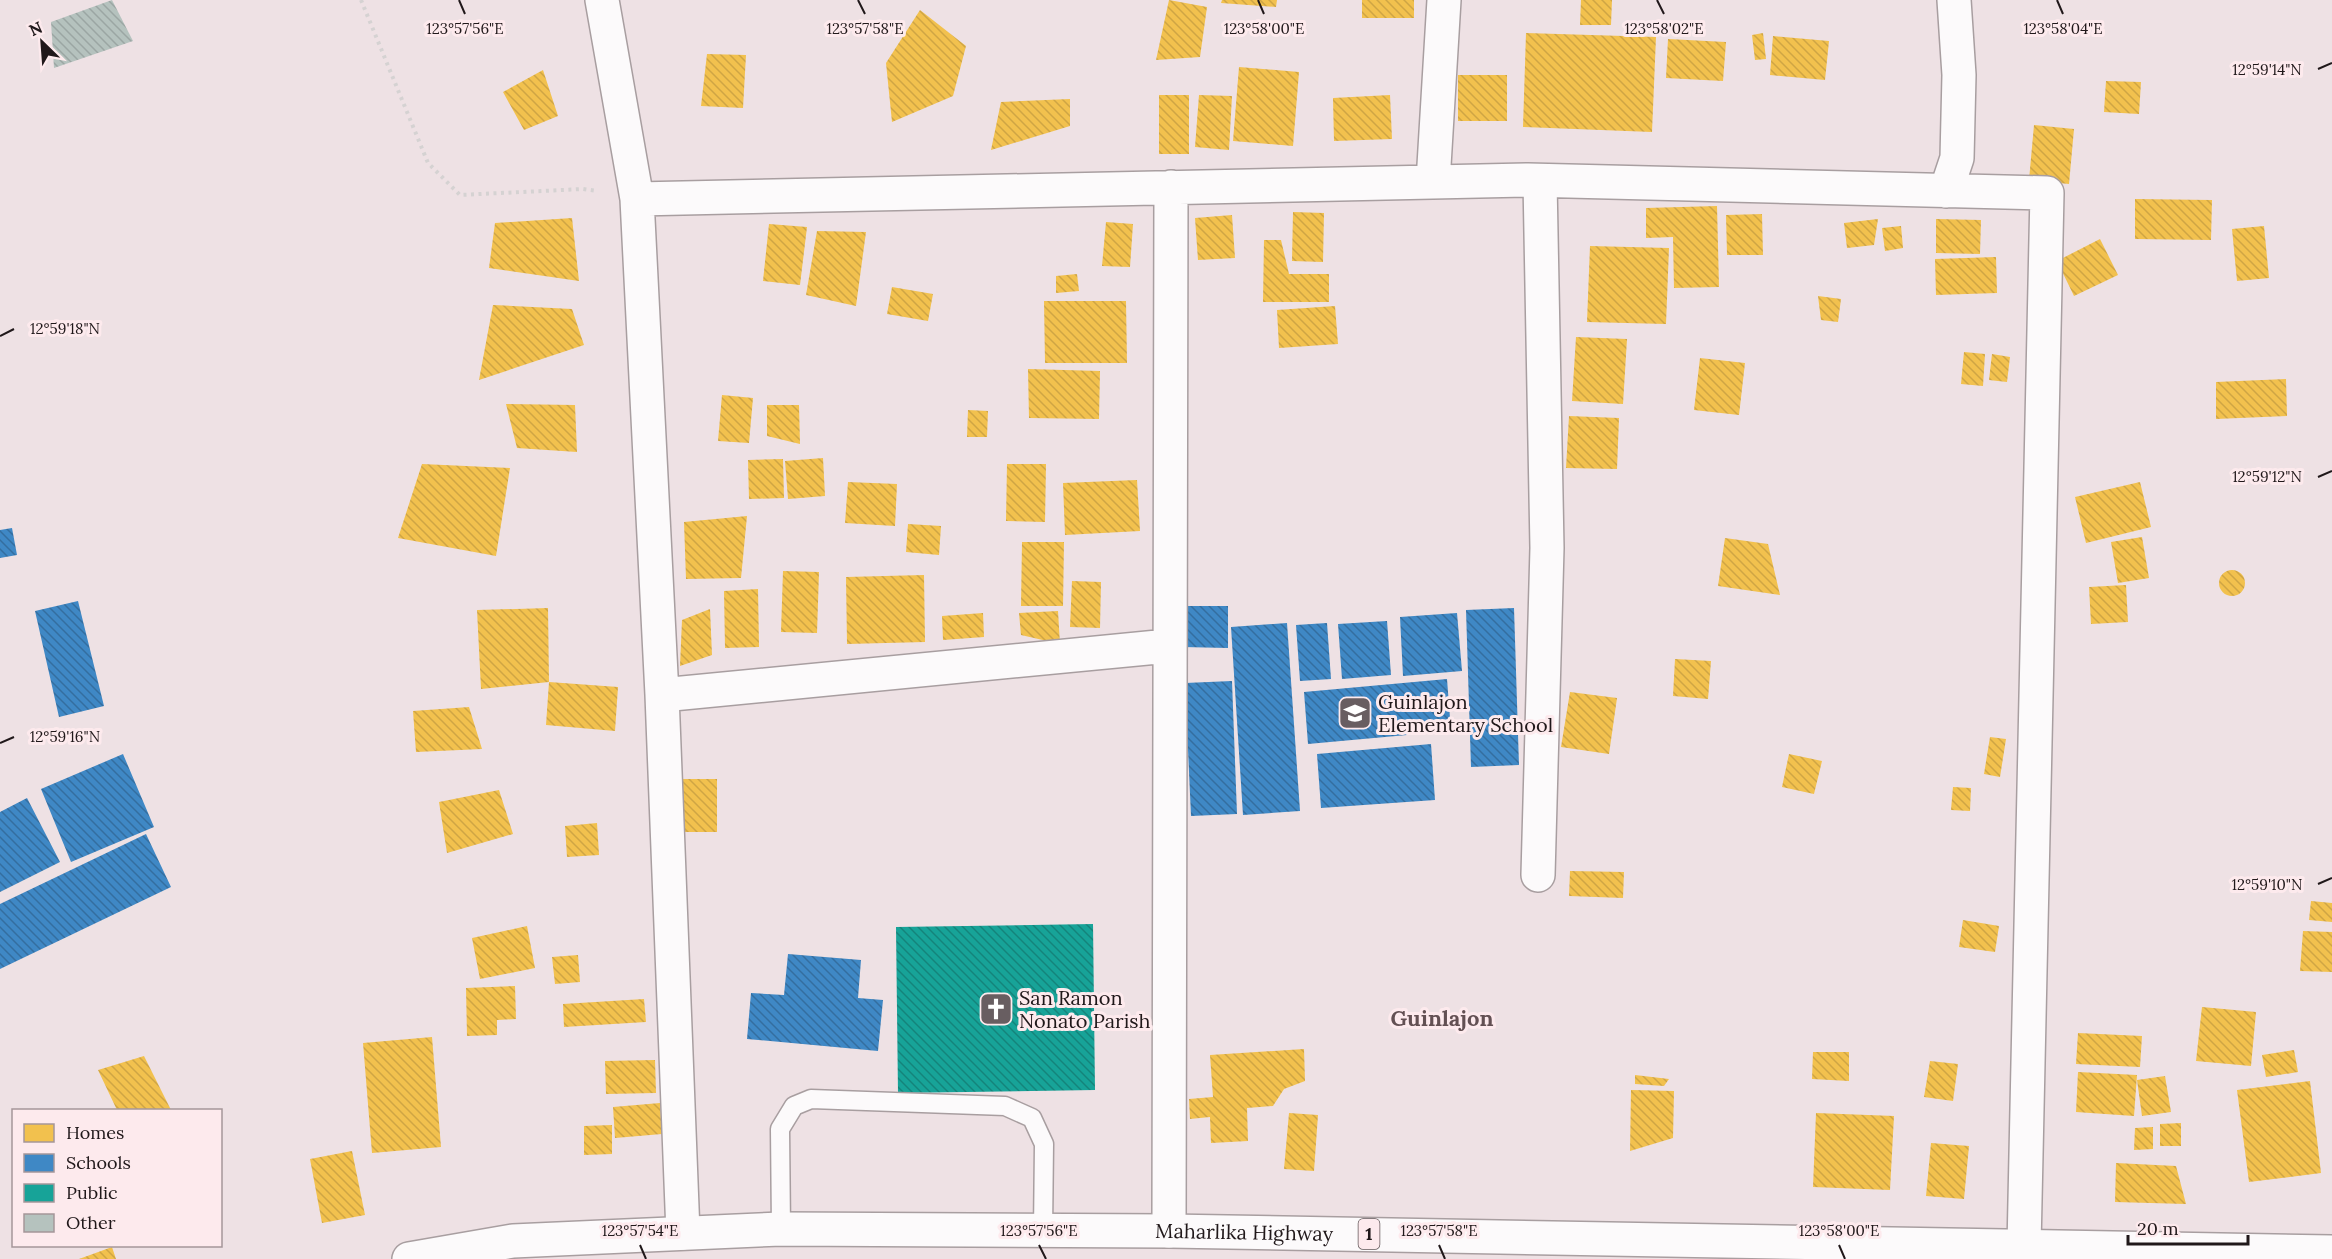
<svg xmlns="http://www.w3.org/2000/svg" width="2332" height="1259" viewBox="0 0 2332 1259" font-family="Lora,serif">
<defs>
<pattern id="homes-back-hatch" width="6" height="6" patternUnits="userSpaceOnUse" patternTransform="scale(1.5)"><rect width="6" height="6" fill="#f2c14e"/><path d="M-1 5l2 2M0 0l6 6M5-1l2 2" fill="none" stroke="#cfa544"/></pattern>
<pattern id="schools-back-hatch" width="6" height="6" patternUnits="userSpaceOnUse" patternTransform="scale(1.5)"><rect width="6" height="6" fill="#3f88c5"/><path d="M-1 5l2 2M0 0l6 6M5-1l2 2" fill="none" stroke="#346e9f"/></pattern>
<pattern id="public-back-hatch" width="6" height="6" patternUnits="userSpaceOnUse" patternTransform="scale(1.5)"><rect width="6" height="6" fill="#17a398"/><path d="M-1 5l2 2M0 0l6 6M5-1l2 2" fill="none" stroke="#14847b"/></pattern>
<pattern id="building-back-hatch" width="6" height="6" patternUnits="userSpaceOnUse" patternTransform="scale(1.5)"><rect width="6" height="6" fill="#b5c2be"/><path d="M-1 5l2 2M0 0l6 6M5-1l2 2" fill="none" stroke="#9ba6a3"/></pattern>
</defs>
<rect width="100%" height="100%" fill="#eee1e4"/>
<path fill="url(#homes-back-hatch)" d="M1169,0l38,7 -7,50 -44,3z
M1222,0h55l-1,7 -55,-4z
M1362,0h52v18h-52z
M1581,0h31l-1,25h-31z
M920,10l46,36 -13,50 -61,26 -6,-59z
M1526,33l130,4 -4,95 -129,-5z
M1763,33l3,26 -11,1 -3,-25z
M1773,36l56,5 -4,39 -55,-5z
M1668,39l58,3 -3,39 -57,-3z
M707,54l39,1 -3,53 -42,-2z
M1239,67l60,5 -6,74 -60,-5z
M543,70l15,46 -34,14 -21,-38z
M1458,75h49v46h-49z
M2106,81l35,1 -2,32 -35,-2z
M1159,95h30v59h-30z
M1199,95l33,1 -3,54 -34,-3z
M1390,95l2,44 -58,2 -1,-43z
M1070,99v27l-79,24 10,-48z
M2034,125l40,4 -5,55 -40,-4z
M2135,199l77,1 -1,40 -76,-1z
M1717,206l2,81 -45,1 -1,-51 -27,1v-30z
M1293,212l31,1 -1,49 -31,-1z
M1762,214l1,41h-36l-1,-40z
M1232,215l3,43 -37,2 -3,-42z
M572,218l7,63 -90,-13 6,-45z
M1878,219l-4,26 -27,3 -3,-25z
M1936,219l45,1 -1,34 -44,-1z
M1106,222l27,2 -3,43 -28,-1z
M769,224l38,3 -7,58 -37,-4z
M1901,226l2,22 -18,3 -3,-23z
M2264,226l5,52 -32,3 -5,-52z
M817,231l49,1 -10,74 -50,-11z
M2100,239l18,36 -44,21 -17,-35z
M1264,240h17l8,34h40v28h-66z
M1590,246l79,2 -3,76 -79,-2z
M1996,257l1,36 -61,2 -1,-36z
M1077,274l2,17 -23,2v-17z
M892,287l41,7 -5,27 -41,-7z
M1818,296l23,3 -3,23 -17,-2z
M1044,301h82l1,62h-82z
M493,305l79,4 12,36 -105,35z
M1335,306l3,38 -59,4 -2,-38z
M1576,337l51,2 -4,65 -51,-3z
M1964,352l21,2 -2,32 -22,-2z
M1992,354l18,3 -3,25 -18,-2z
M1700,358l45,5 -6,52 -45,-5z
M1028,369l72,2 -1,48 -70,-1z
M2286,379l1,37 -71,3v-37z
M722,395l31,3 -4,45 -31,-2z
M506,404l69,1 2,47 -60,-4z
M767,405h32l1,39 -33,-8z
M968,410l20,1 -1,26h-20z
M1569,416l50,2 -2,51 -51,-1z
M823,458l2,38 -37,3 -3,-38z
M783,459l1,39 -35,1 -1,-39z
M422,464l88,4 -14,88 -98,-18z
M1007,464h39l-1,58 -39,-1z
M1137,480l3,51 -75,4 -2,-52z
M848,482l49,2 -2,42 -50,-3z
M2140,482l11,45 -65,16 -11,-46z
M747,516l-6,62 -55,1 -2,-57z
M908,524l33,2 -2,29 -33,-3z
M2142,537l7,41 -31,5 -7,-41z
M1725,538l43,6 12,51 -62,-9z
M1022,542h42l-1,64h-42z
M2219 583a13 13 0 1 1 26 0a13 13 0 1 1-26 0Z
M783,571l36,1 -2,61 -36,-1z
M924,575l1,67 -78,2 -1,-67z
M1072,581l29,1 -1,46 -30,-1z
M2126,585l2,37 -37,2 -2,-37z
M758,589l1,58 -34,1 -1,-57z
M548,608l1,74 69,5 -3,44 -69,-6 3,-43 -68,7 -4,-79z
M710,609l2,46 -32,11 2,-46z
M1058,611l2,33 -39,-9 -2,-22z
M983,613l1,24 -41,3 -1,-24z
M1675,659l36,2 -3,38 -35,-3z
M1570,692l47,6 -8,56 -48,-7z
M469,707l13,42 -66,3 -3,-41z
M1990,737l16,2 -6,38 -16,-3z
M1789,754l33,7 -8,33 -32,-7z
M677,779h40v53h-40z
M1953,787l18,1 -1,23 -19,-1z
M499,790l14,44 -66,19 -8,-51z
M597,823l2,32 -32,2 -2,-31z
M1570,871l54,1 -1,26 -54,-2z
M2311,901l21,2v19l-23,-2z
M1963,920l36,6 -4,26 -36,-5z
M527,926l8,42 -55,11 -8,-41z
M2303,931l29,1v40l-32,-1z
M578,955l2,27 -25,2 -3,-27z
M515,986l1,33 -19,1v15l-30,1 -1,-48z
M644,999l2,23 -82,5 -1,-23z
M2202,1007l54,5 -5,54 -55,-5z
M2078,1033l64,3 -2,31 -64,-3z
M432,1037l9,110 -69,6 -9,-110z
M1304,1049l1,32 -21,8 -11,17 -26,2 1,33 -37,2 -1,-26 -20,2 -1,-20 24,-2 -3,-42z
M2294,1050l4,22 -32,5 -4,-22z
M1813,1052h36v29l-37,-2z
M144,1056l27,54h-54l-19,-40z
M655,1060l1,33 -50,1 -1,-33z
M1930,1061l28,3 -5,37 -29,-4z
M2078,1072l59,3 -3,41 -58,-4z
M1635,1075l34,4 -5,7 -29,-2z
M2165,1076l6,36 -29,4 -5,-36z
M2310,1081l11,92 -72,9 -12,-92z
M1631,1090l43,1 -1,47 -43,13z
M660,1103l2,31 -47,4 -2,-31z
M1289,1113l29,2 -4,56 -30,-2z
M1816,1113l78,3 -4,74 -77,-3z
M2181,1123v23h-21v-22z
M612,1125v29l-28,1v-29z
M2153,1127v22l-19,1 1,-22z
M1931,1143l38,3 -5,53 -38,-3z
M352,1151l13,64 -43,8 -12,-64z
M2116,1163l60,3 10,38 -71,-2z
M112,1247l4,12h-37z"/>
<path fill="url(#schools-back-hatch)" d="M12,528l5,27 -17,3v-28z
M78,601l26,105 -45,11 -24,-106z
M1182,606h46v42l-46,-1z
M1514,608l5,157 -48,2 -5,-157z
M1457,613l5,58 -59,5 -3,-59z
M1387,621l4,54 -49,4 -4,-55z
M1287,623l13,188 -57,4 -12,-188z
M1327,623l4,56 -31,2 -4,-56z
M1447,679l4,52 -143,13 -4,-52z
M1232,681l5,133 -46,2 -6,-133z
M1431,744l4,56 -114,8 -4,-54z
M123,754l31,73 -83,35 -30,-73z
M27,798l33,64 -60,30v-80z
M146,834l25,53 -171,82v-65z
M788,954l73,6 -3,38 25,2 -5,51 -131,-12 4,-46 33,2z"/>
<path fill="url(#public-back-hatch)" d="M1093,924l2,166 -197,3 -2,-166z"/>
<path fill="url(#building-back-hatch)" d="M112,0l21,41 -79,27 -3,-46z"/>
<g fill="none" stroke-linecap="round" stroke-linejoin="round">
<g stroke="#a89ea0" stroke-width="21">
<path id="service" d="M781,1229l-1,-100 14,-23 17,-7 194,7 27,12 12,26 -1,87"/>
</g>
<g stroke="#a89ea0" stroke-width="36">
<path id="minor" d="M602,0l35,199 25,496 21,538
M1433,182l11,-182
M1946,191l11,-33 2,-83 -5,-75
M637,199l891,-19 519,13 -23,1053
M662,695l506,-49
M1538,875l9,-327 -7,-367
M1169,1231l2,-1044"/>
</g>
<g stroke="#a89ea0" stroke-width="36">
<g id="trunk">
<path id="s1" d="M409,1259l104,-18 268,-12 388,2 1163,21"/>
</g>
</g>
<path stroke="#d5d2d2" stroke-width="4" stroke-dasharray="3 4.5" stroke-linecap="butt" d="M361,0l67,163 32,32 123,-6 15,2"/>
<use href="#service" stroke="#fcfafb" stroke-width="18"/>
<use href="#minor" stroke="#fcfafb" stroke-width="33"/>
<use href="#trunk" stroke="#fcfafb" stroke-width="33"/>
</g>
<path fill="none" stroke="#20181a" stroke-width="2" d="M459,0l6,14M858,0l7,14M1258,0l6,14M1657,0l7,14M2057,0l6,14M2318,69l14,-6M0,336l14,-7M2318,477l14,-6M0,743l14,-6M2318,884l14,-6M640,1245l6,14M1039,1245l7,14M1439,1245l6,14M1839,1245l6,14"/>
<defs>
<g id="school-square" transform="scale(1.725)"><rect x="-9" y="-9" width="18" height="18" rx="4" fill="#685e61" stroke="#fdeaed"/><path d="M0-5L7-2L0 1L-7-2ZM-4 1L0 2.5L4 1V4Q0 6-4 4Z" fill="#fff"/></g>
<g id="church-square" transform="scale(1.725)"><rect x="-9" y="-9" width="18" height="18" rx="4" fill="#685e61" stroke="#fdeaed"/><path d="M-1.2-6h2.4v3.5h3.3v2.4h-3.3V6h-2.4V-.1h-3.3v-2.4h3.3Z" fill="#fff"/></g>
</defs>
<g fill-rule="evenodd">
<use href="#school-square" x="1355" y="713"/>
<use href="#church-square" x="996" y="1009"/>
</g>
<g text-anchor="middle" stroke-width="6" stroke-linejoin="round" paint-order="stroke">
<rect fill="#fdeaed" stroke="#625759" stroke-width="1.5" x="1358.5" y="1219" width="21" height="30" rx="4.5"/>
<g font-size="18" font-weight="bold" fill="#20181a">
<text x="1369" y="1240">1</text>
</g>
<g font-size="20" fill="#20181a" stroke="#fdeaed" text-anchor="start">
<text x="1378" y="709">Guinlajon<tspan x="1378" dy="23">Elementary School</tspan></text>
<text x="1019" y="1005">San Ramon<tspan x="1019" dy="23">Nonato Parish</tspan></text>
</g>
<g font-size="20" fill="#20181a" stroke="#fdeaed">
<text dy="7" stroke="none"><textPath href="#s1" startOffset="837">Maharlika Highway</textPath></text>
</g>
<g font-size="22" font-weight="bold" fill="#635053" stroke="#fdeaed">
<text x="1442" y="1026">Guinlajon</text>
</g>
</g>
<g font-size="15" text-anchor="middle" fill="#20181a" stroke="#fdeaed" stroke-width="6" stroke-linejoin="round" paint-order="stroke">
<text x="465" y="34">123°57'56"E</text>
<text x="865" y="34">123°57'58"E</text>
<text x="1264" y="34">123°58'00"E</text>
<text x="1664" y="34">123°58'02"E</text>
<text x="2063" y="34">123°58'04"E</text>
<text x="2267" y="75">12°59'14"N</text>
<text x="65" y="334">12°59'18"N</text>
<text x="2267" y="482">12°59'12"N</text>
<text x="65" y="742">12°59'16"N</text>
<text x="2267" y="890">12°59'10"N</text>
<text x="640" y="1236">123°57'54"E</text>
<text x="1039" y="1236">123°57'56"E</text>
<text x="1439" y="1236">123°57'58"E</text>
<text x="1839" y="1236">123°58'00"E</text>
</g>
<rect x="12" y="1109" width="210" height="138" fill="#fdeaed" stroke="#a59699" stroke-width="1.5"/>
<rect x="24" y="1124" width="30" height="18" fill="#f2c14e" stroke="#a59699" stroke-width="1.5"/>
<text x="66" y="1139" font-size="18" fill="#20181a">Homes</text>
<rect x="24" y="1154" width="30" height="18" fill="#3f88c5" stroke="#a59699" stroke-width="1.5"/>
<text x="66" y="1169" font-size="18" fill="#20181a">Schools</text>
<rect x="24" y="1184" width="30" height="18" fill="#17a398" stroke="#a59699" stroke-width="1.5"/>
<text x="66" y="1199" font-size="18" fill="#20181a">Public</text>
<rect x="24" y="1214" width="30" height="18" fill="#b5c2be" stroke="#a59699" stroke-width="1.5"/>
<text x="66" y="1229" font-size="18" fill="#20181a">Other</text>
<g transform="translate(42 42) rotate(335)" stroke="#fdeaed" stroke-width="4.5" paint-order="stroke">
<path d="M0-4.5L10 22L0 15L-10 22Z" fill="#20181a"/>
<text y="-9" font-size="16" font-weight="bold" text-anchor="middle" fill="#20181a">N</text>
</g>
<path d="M2128 1235v9h120v-9" fill="none" stroke="#20181a" stroke-width="3"/>
<text x="2137" y="1235" font-size="18" fill="#20181a" stroke="#fdeaed" stroke-width="4.5" paint-order="stroke">20 m</text>
</svg>
